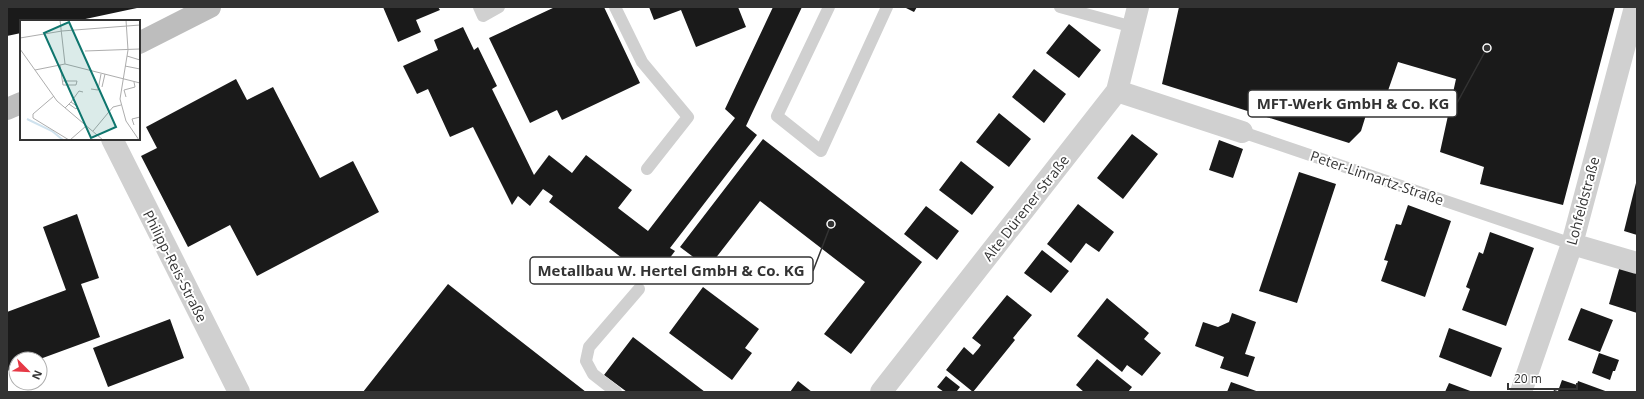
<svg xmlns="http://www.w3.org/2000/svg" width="1644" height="399" viewBox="0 0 1644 399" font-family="'Open Sans',sans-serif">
<rect width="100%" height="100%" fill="#fff"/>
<path fill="#1a1a1a" d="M7,7h130v1l-61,13h-55v12l-14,3z
M383,7h55l2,3 -24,10 5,12 -23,10z
M555,7h49l36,76 -78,37 -5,-10 -27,13 -41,-85z
M649,7h89l8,20 -50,20 -15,-37 -27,10z
M773,7h29l-56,119 11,9 -87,113 5,3 -15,20 -14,-10 -7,10 -90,-69 4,-6 -10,-7 -13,17 -12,-10 -6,9 -39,-78 -23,10 -22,-48 -11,5 -14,-28 35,-16 -4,-10 29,-13 11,23 4,-3 19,39 -5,3 42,86 15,-20 23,18 14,-18 46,35 -14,18 30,23 87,-113 -10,-9z
M904,7h13l-3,5z
M1179,7h436l-52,198 -83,-21 4,-17 -44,-15 16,-73 -58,-17 -15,43 -13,-3 -9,29 -12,12 -187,-59z
M1069,24l32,26 -22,28 -33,-25z
M1034,69l32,25 -22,29 -32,-26z
M236,79l11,21 26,-13 47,91 33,-17 26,51 -122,64 -27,-51 -42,22 -47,-91 16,-8 -11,-21z
M999,113l32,26 -22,28 -33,-25z
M1132,134l26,20 -35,45 -26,-21z
M763,139l159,123 -71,92 -27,-20 41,-52 -105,-81 -52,67 -28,-21z
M1219,140l24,9 -10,29 -24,-8z
M961,161l33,26 -22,28 -33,-25z
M1299,172l37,12 -39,119 -38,-12z
M1636,183h1v52l-13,-4z
M1078,204l36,28 -15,20 -13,-9 -15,20 -24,-19z
M1408,205l43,16 -26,76 -44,-16 7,-20 -4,-1 12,-36 5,1z
M926,206l33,25 -22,29 -33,-26z
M77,214l22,64 -18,6 19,53 -60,22h-24v9l-9,3v-59l59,-22 -23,-63z
M1490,232l44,16 -28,78 -44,-16 8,-21 -4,-2 13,-35 4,2z
M1042,250l27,21 -18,22 -27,-20z
M1620,266l17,5v42l-28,-9z
M448,284l57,45 81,63h-223z
M703,287l56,42 -14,19 7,5 -20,27 -63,-47z
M1007,295l25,20 -19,23 2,2 -42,52 -27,-22 18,-23 9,8 6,-7 2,-3 -9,-7z
M1107,298l42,35 -5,6 17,14 -19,23 -15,-11 -5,7 -45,-36z
M1581,308l32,12 -13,32 -32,-12z
M1232,313l24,9 -11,32 10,3 -7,20 -28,-9 4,-11 -29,-11 8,-24 15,5 11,-5z
M170,319l14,39 -76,29 -15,-39z
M1449,328l53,20 -11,29 -52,-20z
M633,337l72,55h-78l-23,-17z
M1599,353l20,7 -4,11h-2l-3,9 -18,-7z
M1097,359l35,28 -4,5h-44l-8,-7z
M946,376l14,11 -3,4 1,1h-14l-7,-5z
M1562,380l15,5 1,-4 30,11h-55l1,-2 4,1z
M798,381l14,11h-22z
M1231,382l28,10h-32z
M1449,383l24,9h-28z"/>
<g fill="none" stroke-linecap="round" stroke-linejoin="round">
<path stroke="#d0d0d0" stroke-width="12" d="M479,7l4,9 16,-9
M615,7l27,55 46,55 -41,52
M829,7l-52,109 44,35 66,-144
M1060,7l73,20
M1242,132l330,112
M616,392l-23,-18 -7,-13 3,-14 50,-58"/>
<path stroke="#d0d0d0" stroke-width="22" d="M1117,91l125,41
M112,139l127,253
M1572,244l65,19
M881,392l236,-301 21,-84
M1521,392l51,-148 63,-237"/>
<path stroke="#bdbdbd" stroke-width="22" d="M139,43l71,-36
M7,109l14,-6"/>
</g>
<g text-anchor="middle" stroke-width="4" stroke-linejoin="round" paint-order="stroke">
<g font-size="14" fill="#333" stroke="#fff">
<text transform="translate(1377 178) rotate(19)" y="5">Peter-Linnartz-Straße</text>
<text transform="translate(1583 201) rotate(-75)" y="5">Lohfeldstraße</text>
<text transform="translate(1026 208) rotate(-52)" y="5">Alte Dürener Straße</text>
<text transform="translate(175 266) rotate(63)" y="5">Philipp-Reis-Straße</text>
</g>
</g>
<g transform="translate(20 20)">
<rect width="120" height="120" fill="#fff"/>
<path fill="none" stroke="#cfe2ee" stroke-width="2" d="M7,99l25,12 11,9"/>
<path fill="none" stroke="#adadad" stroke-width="1" d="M40,0l5,44M106,0l2,30 -8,49 6,22 13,19M0,18l42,-7 78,-6M0,29l37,52 46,39M65,31l55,-2M107,36l13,4M40,45l3,20h13l1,-4h-14M105,46l15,3M15,50l30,-6 75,19M82,67l3,-13M71,69l7,1 3,-16M34,76l-21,18v4l36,22M106,77l-2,-7 11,-3 -1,-5M51,82l8,-11 4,1M45,88l6,-6 7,5 -2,2 -7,-5M114,105l-2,-6 8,-2M73,111l20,-24 8,-2M50,120l16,-14"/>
<path fill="#0f766e" fill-opacity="0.15" stroke="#0f766e" stroke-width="2" d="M49,2l47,105 -25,11 -47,-105z"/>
<rect width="120" height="120" fill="none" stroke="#333" stroke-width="2"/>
</g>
<path fill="none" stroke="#333" stroke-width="1.5" d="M1487 48L1457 103M831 224L813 271"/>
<g fill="#333" stroke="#fff" stroke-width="1.5">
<circle cx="1487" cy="48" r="4"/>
<circle cx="831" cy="224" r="4"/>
</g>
<g fill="#fff" stroke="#333" stroke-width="1.5">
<rect x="1248" y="90" width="209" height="27" rx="4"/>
<rect x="530" y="257" width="283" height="27" rx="4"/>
</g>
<g font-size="15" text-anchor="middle" font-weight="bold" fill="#333">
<text x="1353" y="109">MFT-Werk GmbH &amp; Co. KG</text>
<text x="671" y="276">Metallbau W. Hertel GmbH &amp; Co. KG</text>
</g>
<rect width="1644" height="399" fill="none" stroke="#333333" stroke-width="16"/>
<g transform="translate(28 371) rotate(114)"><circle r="19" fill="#ffffff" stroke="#adadad"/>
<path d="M0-3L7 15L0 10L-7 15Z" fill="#e63946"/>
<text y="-6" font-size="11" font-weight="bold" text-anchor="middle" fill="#333333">N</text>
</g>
<path d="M1508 383v6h69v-6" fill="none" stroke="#333333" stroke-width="2"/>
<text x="1514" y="383" font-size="12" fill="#333333" stroke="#ffffff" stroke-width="3" paint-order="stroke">20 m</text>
</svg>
